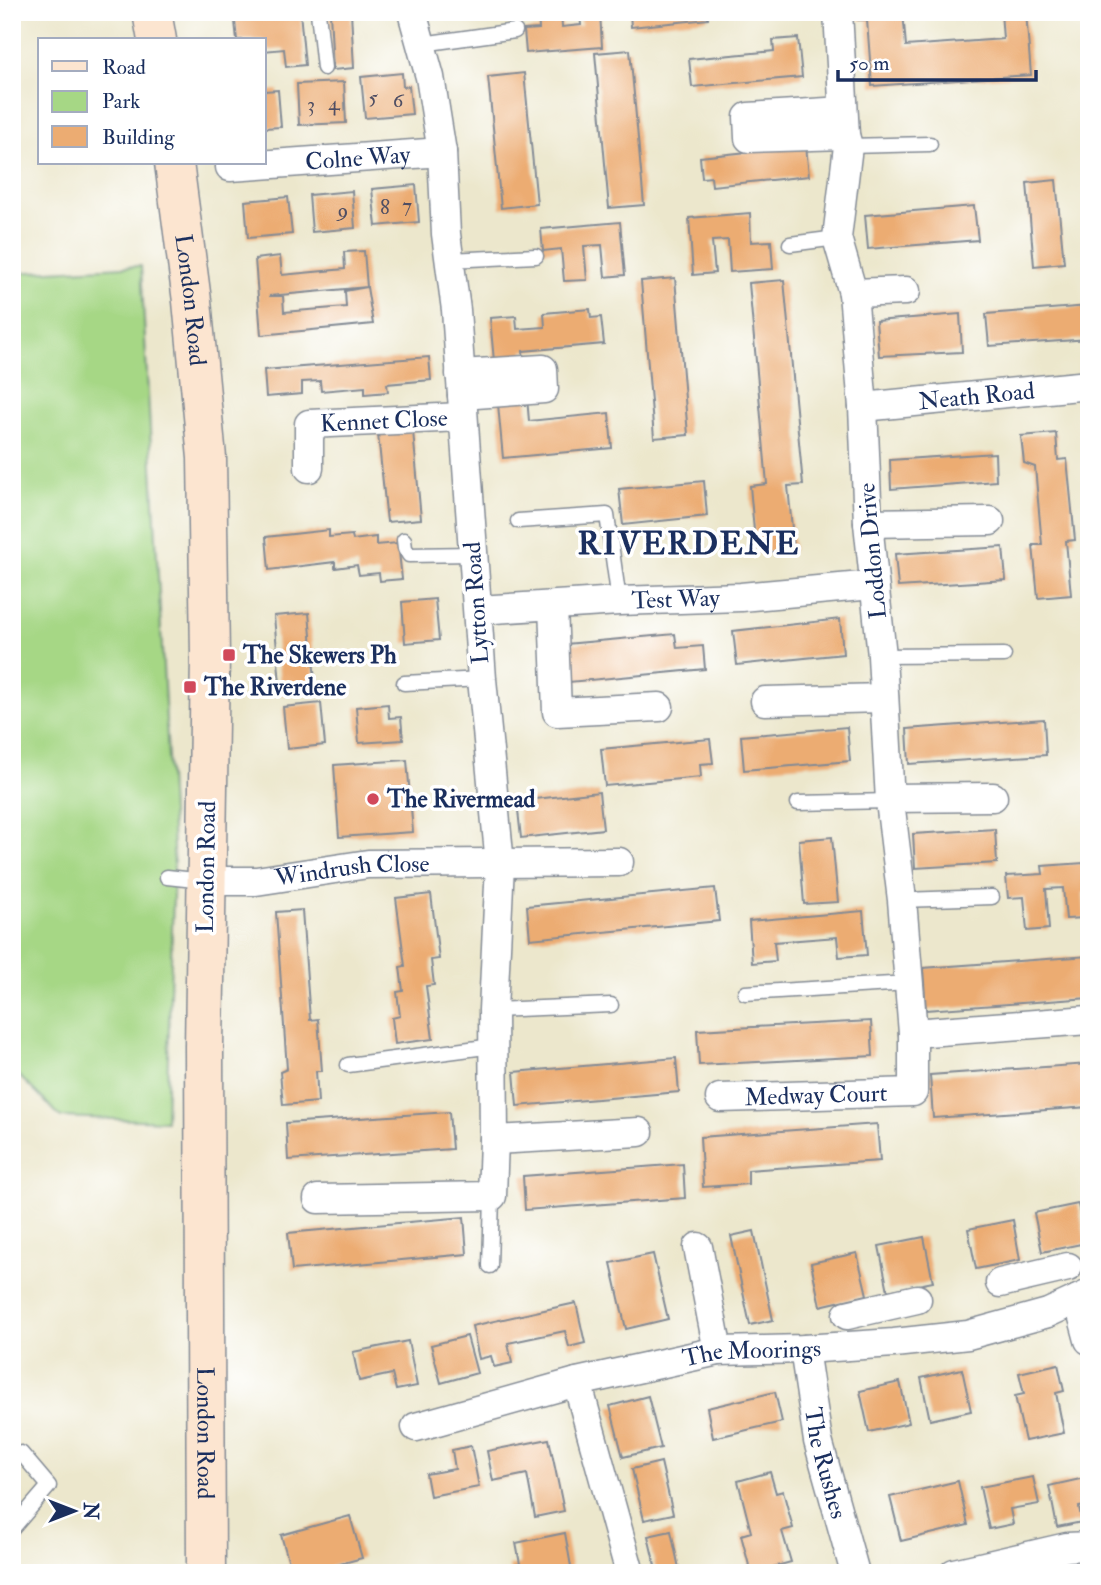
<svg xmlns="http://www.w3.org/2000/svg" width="1101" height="1585" viewBox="0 0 1101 1585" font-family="'IM FELL Double Pica',serif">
<rect width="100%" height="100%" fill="#fff"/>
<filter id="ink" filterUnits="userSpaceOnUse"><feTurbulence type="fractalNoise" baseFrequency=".0143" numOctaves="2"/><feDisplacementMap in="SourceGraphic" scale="14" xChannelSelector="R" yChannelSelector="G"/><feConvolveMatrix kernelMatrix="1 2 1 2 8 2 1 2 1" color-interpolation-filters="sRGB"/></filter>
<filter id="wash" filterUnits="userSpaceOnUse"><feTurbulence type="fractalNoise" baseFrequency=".00686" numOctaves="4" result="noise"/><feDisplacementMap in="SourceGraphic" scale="28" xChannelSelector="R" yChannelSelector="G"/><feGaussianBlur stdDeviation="1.57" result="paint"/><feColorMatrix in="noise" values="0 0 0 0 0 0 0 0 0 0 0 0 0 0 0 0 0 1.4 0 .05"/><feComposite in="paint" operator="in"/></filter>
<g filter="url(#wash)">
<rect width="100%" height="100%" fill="#ece7cc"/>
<path fill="#a6d785" stroke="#608372" stroke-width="2" d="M141,266l33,600 -8,255 -105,-4 -49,-48v-796z"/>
<g id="blocks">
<path fill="#ecac72" d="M234,12h66l5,53 -19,2 -2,-18 -20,2v-11h-27z
M330,12h21l3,56 -21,2z
M538,12h23l1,15 19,-2 -1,-13h20l2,35 -76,6 -2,-23 15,-1z
M630,12h78v7l-77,8z
M858,12h45l3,34 97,-7 -2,-27h25l5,63 -159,11 -5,-66h-9z
M798,38l4,39 -110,10 -3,-28 85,-8 -1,-11z
M630,50l14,155 -35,3 -14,-155z
M402,73l1,14 6,-1 3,28 -47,4 -4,-41z
M524,73l13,131 -36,4 -13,-131z
M344,82l2,41 -47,2 -2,-41z
M278,90l3,37 -17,1v-37z
M806,146l3,30 -97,10 -1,-9 -9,1 -2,-21z
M1056,180l8,83 -30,3 -7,-83z
M416,185l3,37 -43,4 -4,-37z
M352,191l3,37 -43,4 -3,-37z
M288,197l4,37 -44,4 -3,-37z
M974,206l4,34 -110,9 -3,-34z
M750,213l1,29 20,-1 2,28 -43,3 -2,-32 -16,1 3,32 -22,2 -4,-57z
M620,222l5,53 -20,2 -3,-32 -18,1 3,34 -23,1 -3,-32 -18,2 -2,-22z
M364,251l3,36 -98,9h14l1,16 62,-5 -1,-16 22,-4 6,37 -112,11 -6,-76 25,-3 2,19 63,-6 -1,-17z
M675,278l13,157 -34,3 -13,-157z
M784,280l19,205 -15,1 6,64 -38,3 -6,-67 17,-2 -18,-201z
M1089,306v33l-100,7 -3,-32z
M590,309l1,9 10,-1 3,27 -81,7 6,70 80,-8 3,35 -109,10 -13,-140 26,-2 1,13 28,-2 -1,-14z
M960,314l2,38 -83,4 -3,-35z
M429,357l2,23 -44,4 1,8 -23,2v-7l-44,4 -1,-10 -18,1v12l-36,3 -2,-27z
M413,431l8,88 -34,3 -9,-88z
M1056,433l2,27 9,-1 8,81 -9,1 5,54 -33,3 -5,-53h9l-7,-78 -11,-4 -3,-27z
M995,453l1,28 -105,8 -1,-29z
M704,481l3,35 -84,9 -4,-36z
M329,530v7l23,-2 1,5 23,-3v8l22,-2 4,36 -22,2 -1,-8 -20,2 -2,-10 -22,3v-6l-66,8 -3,-33z
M1003,547l3,33 -108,7 -3,-33z
M435,599l4,41 -34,3 -3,-41z
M309,613l7,79 -35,3 -7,-79z
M840,619l3,35 -106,11 -4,-34z
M675,634l2,14 26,-2 2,23 -136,13 -3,-38z
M321,703l4,42 -38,4 -4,-42z
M388,704l1,14 12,-1 2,23 -44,3 -3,-36z
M1044,719l2,36 -137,9 -2,-35z
M847,727l3,34 -106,9 -3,-34z
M710,739l3,24 -13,1 1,13 -96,9 -4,-37z
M407,760l6,72 -74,5 -5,-72z
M599,792l4,37 -82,9 -4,-37z
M995,829l2,34 -82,5 -2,-34z
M832,837l6,65 -34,2 -5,-64z
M1084,863l1,5h4v24l-6,1 2,25 -19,1 -3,-31 -17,1 3,40 -22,2 -3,-34 -16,1 -2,-22 37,-2 -1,-8z
M715,888l4,33 -189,18 -3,-33z
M431,894l8,65 -8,1 3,25 -8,1 7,53 -38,5 -3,-26 8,-2 -3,-24 6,-1 -3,-24 5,-1 -9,-68z
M302,910l8,110 8,-1 4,52h-6l2,31 -35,3 -3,-33 7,-3 -11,-157z
M863,911l4,44 -28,2 -2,-20 -63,5 2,19 -24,2 -3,-42z
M1089,956v42l-163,12 -3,-42z
M871,1021l2,35 -174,9 -2,-35z
M676,1058l3,34 -162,14 -3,-34z
M1089,1064v43l-156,11 -3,-43z
M449,1112l3,37 -164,11 -2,-37z
M877,1124l3,37 -132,9v14l-45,3 -3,-50z
M683,1164l2,34 -160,12 -2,-34z
M1078,1204l8,39 -44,9 -8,-39z
M464,1217l3,37 -175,16 -4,-37z
M1013,1220l7,40 -44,9 -8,-40z
M754,1231l19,89 -23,5 -19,-89z
M924,1237l9,45 -45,9 -9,-45z
M857,1253l10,42 -47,11 -9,-43z
M653,1254l15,65 -42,10 -15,-66z
M576,1303l9,40 -16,4 -4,-16 -57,12 4,20 -18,4 -3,-11 -12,3 -7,-33z
M467,1336l10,37 -36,10 -10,-38z
M408,1341l9,45 -21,4 -4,-16 -33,7 -6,-29z
M1058,1364l6,27 -8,2 8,40 -39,8 -10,-45 9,-2 -5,-21z
M962,1369l9,42 -41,9 -9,-42z
M900,1382l9,41 -40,9 -9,-41z
M775,1392l7,30 -69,16 -6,-30z
M648,1396l13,52 -38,9 -13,-51z
M549,1439l15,72 -29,6 -8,-43 -34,7 -6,-30z
M471,1446l8,41 -49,9 -4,-22 29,-5 -3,-19z
M661,1462l12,52 -29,6 -12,-51z
M770,1472l6,21 7,-2 10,37 -11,3 9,31 -40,11 -10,-38 10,-3 -13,-51z
M1033,1477l6,27 -29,5 3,15 -24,5 -9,-42z
M1089,1477v28l-10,2 3,15 -25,5 -8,-41z
M958,1481l10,44 -67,16 -11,-44z
M350,1516l12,42 -55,15h-15l-11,-38z
M671,1531l9,42h-31l7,-3 -8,-34z
M565,1533l7,39 -62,1 -1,-7 11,-2 -4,-21z"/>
</g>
</g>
<g filter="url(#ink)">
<use href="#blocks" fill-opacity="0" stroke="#848b95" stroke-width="2"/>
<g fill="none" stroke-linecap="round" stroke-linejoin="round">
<g stroke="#848b95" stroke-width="17">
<path id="lane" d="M318,12l6,56
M422,44l93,-13
M848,146l82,-2
M790,244l47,-6
M449,260l87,-4
M518,521l89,-6 12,86
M404,540l1,8 4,7 64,-1
M882,656l122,-1
M404,683l78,-4
M798,803l92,-2
M167,877l37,4
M902,900l90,-3
M745,993l163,-10
M493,1010l118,-5
M348,1065l145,-19
M490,1266l2,-70
M12,1529l37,-43 -28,-33"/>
</g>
<g stroke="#848b95" stroke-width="31">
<g id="street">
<path d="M843,111l-95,6 1,21 96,-3"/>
<path id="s1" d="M230,167l212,-15"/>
<path d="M853,293l53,-2"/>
<path d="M460,374l83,-5 1,20 -82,6"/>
<path id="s2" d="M863,407l226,-22"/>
<path id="s3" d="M309,468v-44l153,-7"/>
<path d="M868,523l122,-2"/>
<path d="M553,606l4,106 102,-5"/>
<path id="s4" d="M478,610l141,-9 122,-4 132,-12"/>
<path d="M765,701l119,-3"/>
<path d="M890,798l103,-1"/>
<path id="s5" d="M206,881h50l112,-17 251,-2"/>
<path d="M913,1033l176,-13"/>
<path id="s6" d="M720,1098l193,-6v-59l-11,-133 -12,-99 -8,-145 -14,-133 -5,-116 -10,-114 -16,-55 11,-92 -3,-11 -7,-123"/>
<path d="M494,1140l145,-8"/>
<path d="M318,1199l174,-3 2,-56 -1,-130 7,-146 -18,-185 -26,-369 -10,-76 -4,-82 -12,-75 -18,-65"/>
<path d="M698,1247l20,104"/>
<path d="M1000,1283l68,-16"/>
<path d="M1078,1299l11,41"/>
<path d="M847,1315l70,-16"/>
<path id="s7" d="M804,1349l14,92 37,132"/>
<path d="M577,1382l53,191"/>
<path id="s8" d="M416,1427l161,-45 141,-31 86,-2 90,-6 74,-8 80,-22 41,-19"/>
<path d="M954,1573l113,-26 22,-1"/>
</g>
</g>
<g stroke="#848b95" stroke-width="41">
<g id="secondary">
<path d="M152,12l5,28"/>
<path id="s9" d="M174,163l18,138 15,157 3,198 -6,391 2,526"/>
</g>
</g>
<use href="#lane" stroke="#fff" stroke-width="14"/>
<use href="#street" stroke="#fff" stroke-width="28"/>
<use href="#secondary" stroke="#fce5d0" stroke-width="38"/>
</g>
</g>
<g fill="#d1495b" stroke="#fff" stroke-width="2.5">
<rect x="222" y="648" width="14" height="14" rx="3.5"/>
<rect x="183" y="680" width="14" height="14" rx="3.5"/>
<circle cx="373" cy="799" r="7"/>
</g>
<g text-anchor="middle" stroke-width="7" stroke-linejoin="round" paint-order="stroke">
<g font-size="21" fill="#4f4e63">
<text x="373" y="104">5</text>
<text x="398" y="107">6</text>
<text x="334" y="110">4</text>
<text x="311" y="111">3</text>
<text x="407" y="212">7</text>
<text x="385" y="214">8</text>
<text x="343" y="217">9</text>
</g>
<g font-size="24" fill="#1b2f5e" stroke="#fff">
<text dy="8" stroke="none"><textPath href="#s1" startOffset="128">Colne Way</textPath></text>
<text dy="8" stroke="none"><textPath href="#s9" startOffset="138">London Road</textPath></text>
<text dy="8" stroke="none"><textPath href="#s2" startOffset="114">Neath Road</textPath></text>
<text dy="8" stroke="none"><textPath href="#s3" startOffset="119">Kennet Close</textPath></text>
<text transform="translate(872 551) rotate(-95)" y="8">Loddon Drive</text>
<text dy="8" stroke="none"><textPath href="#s4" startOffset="198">Test Way</textPath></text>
<text transform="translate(476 603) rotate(-94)" y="8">Lytton Road</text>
<text transform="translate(206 867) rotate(-89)" y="8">London Road</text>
<text dy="8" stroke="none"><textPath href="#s5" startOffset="147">Windrush Close</textPath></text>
<text dy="8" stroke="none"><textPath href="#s6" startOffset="96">Medway Court</textPath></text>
<text dy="8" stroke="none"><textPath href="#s8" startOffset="345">The Moorings</textPath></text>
<text dy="8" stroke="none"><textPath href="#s9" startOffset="1272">London Road</textPath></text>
<text dy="8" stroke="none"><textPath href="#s7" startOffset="116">The Rushes</textPath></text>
</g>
<g font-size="24" font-weight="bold" fill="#1b2f5e" stroke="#fff" text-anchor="start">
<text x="243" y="663">The Skewers Ph</text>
<text x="204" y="695">The Riverdene</text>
<text x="387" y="807">The Rivermead</text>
</g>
<g font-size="32" font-weight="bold" letter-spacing="2" fill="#1b2f5e" stroke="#fff">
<text x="689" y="554">RIVERDENE</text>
</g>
</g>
<rect width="1101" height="1585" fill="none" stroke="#fff" stroke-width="42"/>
<rect x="38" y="38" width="228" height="126" fill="#ffffff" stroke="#a4acbf" stroke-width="2"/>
<rect x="52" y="61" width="35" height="10" fill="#fce5d0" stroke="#a4acbf" stroke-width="2"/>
<text x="102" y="74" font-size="21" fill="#1b2f5e">Road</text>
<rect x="52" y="91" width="35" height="21" fill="#a6d785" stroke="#a4acbf" stroke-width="2"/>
<text x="102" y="108" font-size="21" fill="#1b2f5e">Park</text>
<rect x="52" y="126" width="35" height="21" fill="#ecac72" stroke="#a4acbf" stroke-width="2"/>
<text x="102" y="144" font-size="21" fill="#1b2f5e">Building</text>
<g transform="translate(74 1511) rotate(90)" stroke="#ffffff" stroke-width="5" paint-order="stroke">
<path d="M0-5L12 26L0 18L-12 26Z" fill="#1b2f5e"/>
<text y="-10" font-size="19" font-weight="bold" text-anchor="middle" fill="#1b2f5e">N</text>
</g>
<path d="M838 70v10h198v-10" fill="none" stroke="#1b2f5e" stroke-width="3.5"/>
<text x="849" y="70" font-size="21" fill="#1b2f5e" stroke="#ffffff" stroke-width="5" paint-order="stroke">50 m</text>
</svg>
